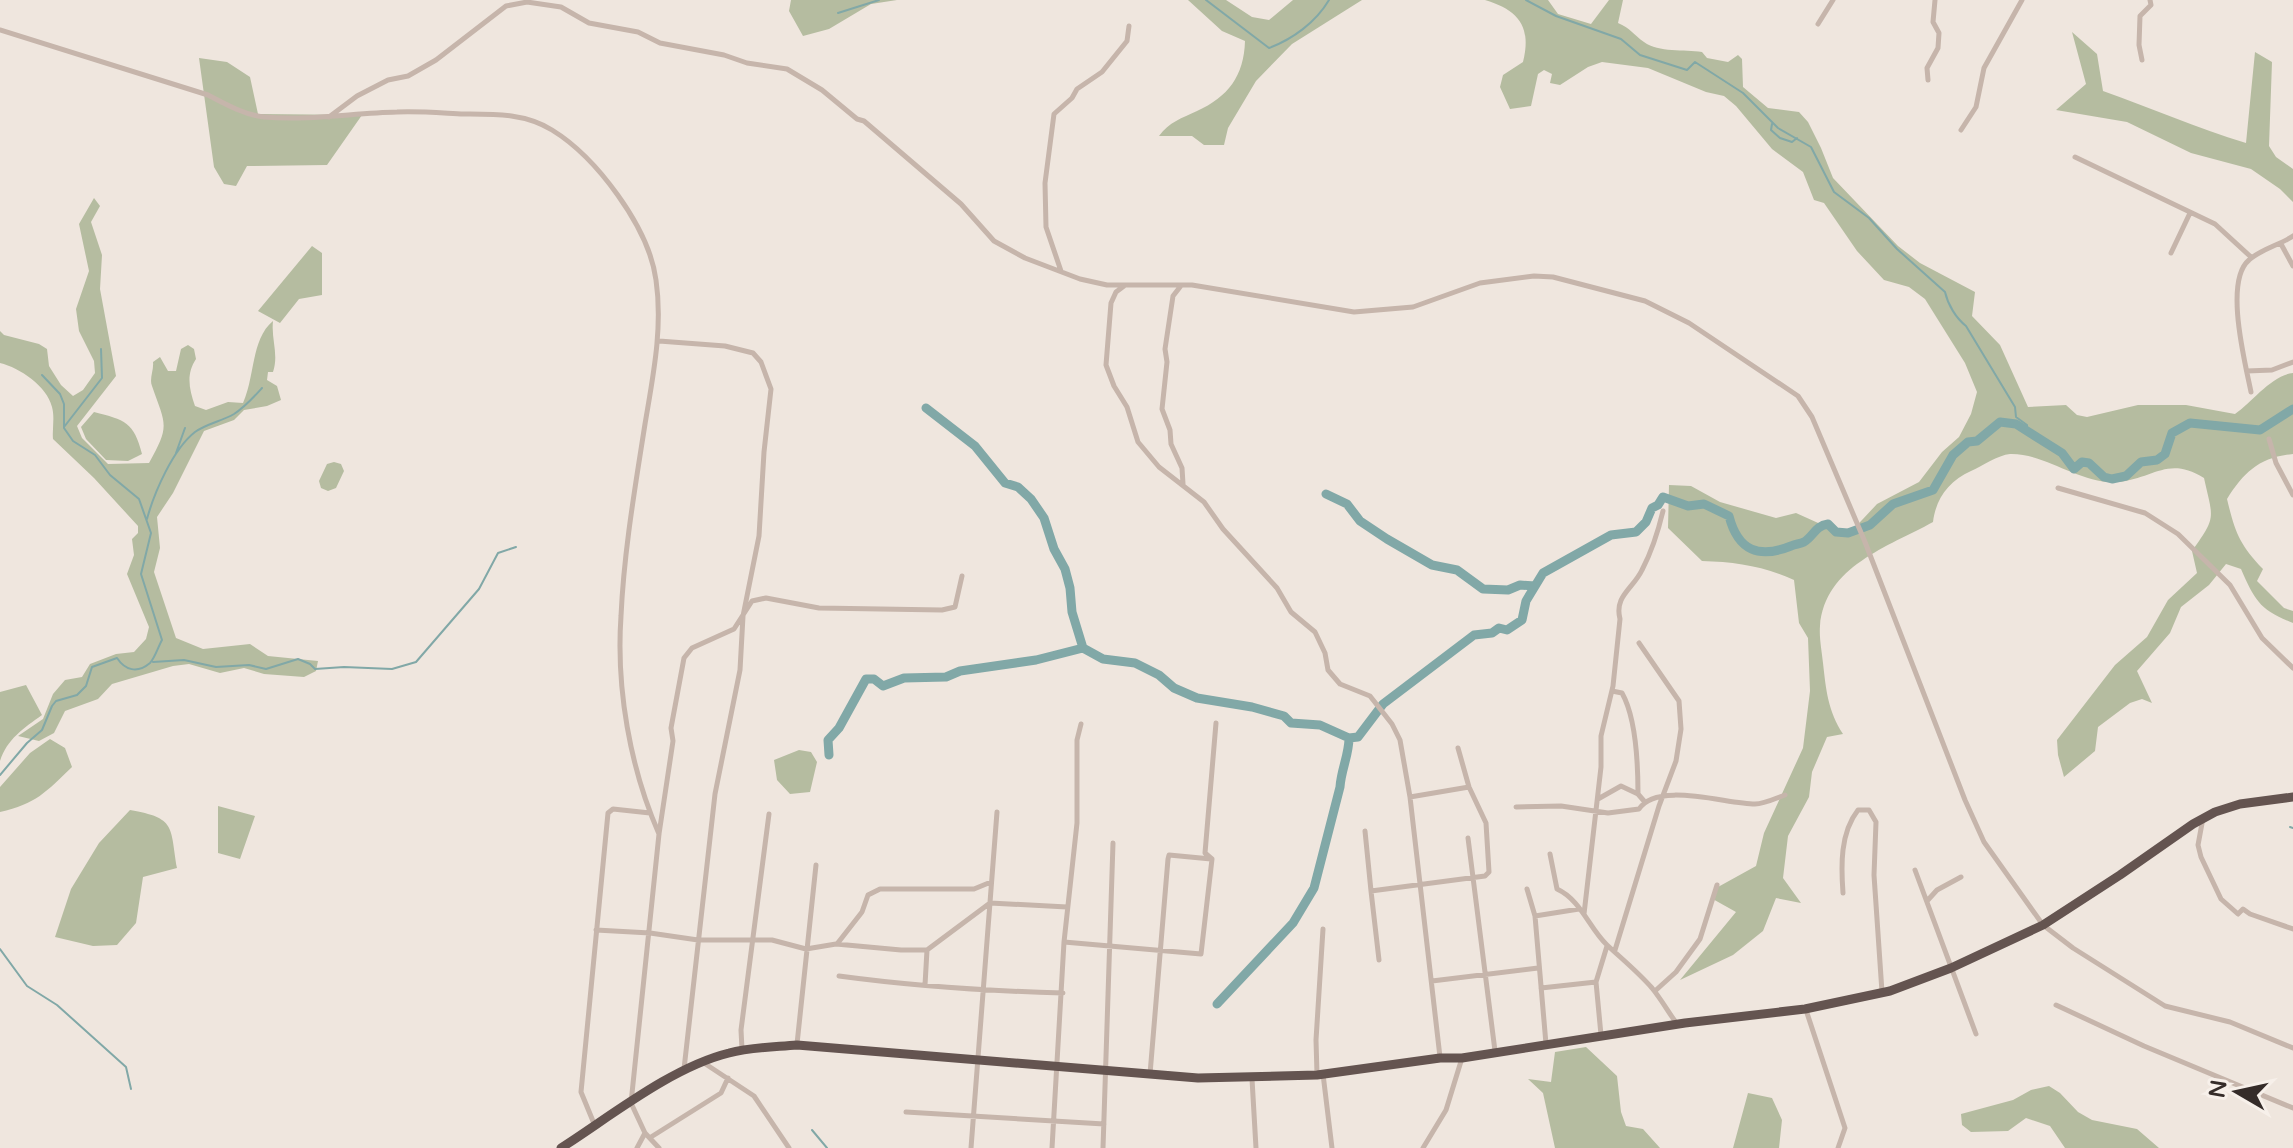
<svg xmlns="http://www.w3.org/2000/svg" width="2293" height="1148" viewBox="0 0 2293 1148" font-family="'Varela Round',sans-serif">
<rect width="100%" height="100%" fill="#efe6de"/>
<path fill="#b5bca0" d="M791,0h106l-26,4 -42,25 -26,7 -14,-25z
M1188,0h38l26,17 17,3 24,-20h69l-70,44 -36,37 -28,47 -4,17h-20l-12,-9h-33c10,-14 23,-18 38,-25 31,-14 47,-35 48,-70l-23,-10z
M1485,0h63l10,14 33,10 18,-24h14l-5,23c12,5 16,12 26,19 15,11 40,7 58,10l5,6 21,4 10,-7 4,4 1,28 25,21 31,4 9,10 13,26 12,30 65,68 22,17 55,29 -3,24 28,29 28,62 38,-2 11,10 10,2 51,-12h48l49,9c17,-12 37,-39 58,-41v81c-33,3 -49,18 -66,45 8,33 12,45 36,70l-6,12 27,27 9,3v12c-33,-13 -38,-22 -52,-54l-15,-5 -17,21 -28,22 -11,26 -33,38 15,32 -10,-4 -12,4 -32,24 -3,24 -31,26 -6,-22 -1,-15 58,-75 32,-28 21,-37 29,-27 -5,-22c25,-35 21,-32 12,-73 -36,-23 -51,1 -87,4 -38,2 -71,-29 -107,-28 -12,1 -28,12 -39,17 -22,10 -35,27 -38,51 -45,25 -108,44 -113,104 -1,12 2,26 3,37 3,27 5,48 20,71l-16,3 -15,35 -3,25 -21,39 -5,42 18,25 -25,-5 -13,33 -30,24 -53,25 56,-68 -25,-14 7,-11 38,-21 8,-33 39,-85 7,-57 -2,-53 -9,-15 -5,-43c-31,-14 -58,-18 -92,-19l-34,-33 1,-43 22,1 29,16 56,16 20,-5 51,23 30,-32 42,-22 23,-30 17,-15 12,-23 6,-22 -12,-29 -40,-64 -16,-12 -25,-7 -27,-29 -33,-48 -10,-3 -11,-28 -31,-23 -36,-43 -12,-10 -18,-4 -58,-24 -46,-6 -14,5 -28,18 -10,-2 2,-9 -8,-4 -6,4 -7,32 -21,3 -10,-22 3,-12 20,-13c9,-36 -5,-52 -38,-62z
M2072,32l25,22 6,37c48,17 94,37 143,52l9,-91 17,10 -3,84 7,11 17,12v33l-13,-13 -29,-20 -60,-16 -64,-31 -71,-12 30,-26z
M199,58l28,4 23,15 8,37 104,1 -35,50 -80,1 -11,20 -12,-2 -10,-17z
M94,198l6,8 -9,16 11,33 -2,34 16,87 -39,50 5,12 26,26 41,-1c21,-38 17,-37 3,-77 -3,-7 2,-16 1,-24l7,-5 8,14h8l5,-22 7,-4 6,4 2,10c-10,15 -7,30 -1,47l11,4 22,-8 15,1c12,-26 8,-64 30,-82 -2,19 6,33 0,51h-5l-1,8 10,6 4,14 -14,6 -23,4 -10,10 -30,11 -31,62 -16,24 3,31 -6,24 22,66 27,11 47,-5 18,12 50,5 -2,10 -12,6 -40,-3 -20,-6 -24,5 -31,-9 -16,2 -61,18 -14,15 -33,12 -11,22 -15,8 -21,-5 25,-17 10,-25 12,-14 17,-3 8,-13 26,-10 18,-2 12,-13 3,-12 -22,-53 7,-19 -2,-16 6,-6v-7l-44,-48 -41,-39c-1,-10 2,-21 -1,-32 -5,-21 -32,-39 -52,-44v-32l4,4 35,9 8,5 2,17 12,19 12,11 10,-6 12,-17 -1,-12 -15,-30 -3,-22 13,-38 -10,-47z
M312,246l10,7v42l-23,4 -19,24 -22,-12z
M94,412c31,8 40,10 48,42l-14,7 -22,-1 -20,-21 -5,-12z
M334,462l7,2 3,7 -8,17 -8,3 -7,-3 -2,-7 8,-17z
M26,685l16,30c-18,13 -35,24 -42,46v-69z
M50,739l15,9 7,19c-26,25 -36,37 -72,45v-25l30,-34z
M799,750l12,2 6,10 -7,30 -20,2 -13,-14 -3,-20z
M218,806l37,10 -15,43 -22,-6z
M130,810c46,8 40,16 47,58l-34,9 -7,46 -19,22 -24,1 -38,-9 16,-48 28,-46z
M1586,1047l31,29 4,36 5,14 17,3 17,19h-105l-12,-55 -15,-14 23,3 4,-30z
M2049,1086l11,7 18,19 14,8 45,9 22,19h-94l-15,-22 -24,-8 -18,13 -37,1 -9,-7 -1,-11 52,-14 18,-10z
M1748,1093l24,5 10,22 -3,28h-46z"/>
<g fill="none" stroke-linecap="round" stroke-linejoin="round">
<path stroke="#81a8a7" stroke-width="2" d="M1206,0l63,48c24,-9 47,-26 60,-48
M1526,0l30,16 65,23 19,16 47,15 8,-8 48,31 35,35 33,19 23,45 35,26 28,31 48,43c3,13 11,26 21,34l49,81 1,10 11,8v8
M838,13l41,-13
M1772,124l-1,6 9,8 12,4 5,-4
M64,427l38,-49 -1,-29
M176,453l9,-25
M147,519c7,-26 26,-70 48,-87 11,-8 27,-11 39,-18 11,-7 19,-16 28,-26
M153,662l31,-2 32,7 33,-2 17,4 32,-10 12,5 5,5 29,-2 48,2 24,-7 63,-73 19,-36 18,-6
M0,775l27,-32 15,-13 10,-24 4,-5 21,-6 9,-9 6,-19 25,-9c8,12 20,16 33,5 5,-5 8,-16 12,-23l-21,-66 10,-41 -12,-34 -29,-24 -15,-20 -22,-14 -9,-13v-24l-4,-10 -18,-19
M2290,827l3,1
M0,949l27,37 30,19 69,62 5,22
M812,1130l15,18"/>
<path stroke="#81a8a7" stroke-width="9" d="M926,408l49,38 30,37 13,4 13,12 13,19 10,31 11,20 5,19 2,24 11,36
M1326,494l21,10 13,17 27,18 45,26 25,5 26,19 25,1 12,-5 15,1
M829,755l-1,-15 11,-12 27,-49h8l9,7 21,-8 42,-1 14,-6 76,-11 47,-12 20,11 32,4 24,12 15,13 23,10 55,9 32,9 7,7 29,2 29,13 9,-1 25,-33 91,-69 18,-2 7,-5 8,2 15,-10 4,-19 17,-28 68,-38 25,-3 10,-10 6,-14 6,-3 5,-8 25,9 16,-2 25,12c9,35 30,43 62,30 4,-2 9,-2 13,-4 10,-6 11,-16 24,-18l8,8 12,1 22,-8 23,-21 40,-14 20,-35 15,-13 9,-1 23,-19 16,2 46,29 12,16 8,-7 7,1 15,14 8,2 14,-3 15,-14 16,-2 8,-6 7,-21 18,-10 70,7 33,-21
M1217,1004l76,-81 21,-35 26,-101c1,-17 9,-32 9,-49"/>
<path stroke="#c6b5ab" stroke-width="5" d="M1818,24l15,-24
M0,30l208,65c17,9 37,20 56,22 45,4 89,-4 133,-5 22,-1 45,1 67,2 30,0 61,-1 88,16 44,27 97,97 104,150 7,48 -3,96 -11,144 -10,64 -21,127 -24,192 -5,72 9,152 38,218
M2142,60l-3,-15 1,-29 11,-11 -1,-5
M1928,80l-1,-12 11,-20 1,-15 -6,-11 2,-22
M329,117l28,-21 31,-16 20,-4 28,-16 70,-54 21,-4 34,5 28,16 49,9 22,11 64,12 23,8 40,6 35,21 35,29 7,2 97,83 33,37 31,17 55,21 27,6h85l162,27 59,-5 67,-24 54,-7 19,1 92,24 44,22 109,73 14,21 53,125 100,258 19,42 59,83 30,23 92,58 65,16 63,26
M1961,130l15,-23 8,-39 38,-68
M2075,157l140,67 36,33
M2281,244l12,22
M2171,253l19,-40
M1061,271l-15,-44 -1,-44 9,-69 18,-16 5,-9 25,-17 25,-31 2,-15
M1124,286l-8,6 -5,11 -5,62 8,21 13,21 11,35 21,25 45,35 19,27 54,59 14,24 24,20 10,21 3,17 12,14 30,12 22,28 8,16 10,57 30,260
M1180,287l-7,9 -8,53 2,13 -5,47 8,21 1,14 11,24 1,16
M659,341l66,5 28,7 8,9 10,27 -7,63 -5,84 -16,80 -3,54 -25,124 -31,275
M2247,371l25,-1 21,-8
M2251,392c-6,-30 -27,-111 -2,-132 12,-11 31,-15 44,-24
M2269,439l7,24 17,32
M2058,488l87,25 33,21 52,51 32,53 31,30
M1612,691l10,2c14,25 16,73 16,101
M1410,797l59,-10
M1598,799l23,-13 17,8 6,7
M1516,807l45,-1 47,7 31,-4c18,-28 87,-5 116,-5 10,0 21,-6 30,-9
M2203,818l-5,27 3,12 20,42 17,15 5,-5 7,5 43,15
M1365,831l6,60 114,-15 4,-4 -3,-49 -17,-36 -11,-39
M1468,838l27,213
M1550,854l7,35c24,11 32,39 50,56 15,14 31,27 45,43 9,11 17,25 25,36
M1915,870l61,164
M1527,889l8,27 11,128
M1371,891l8,69
M1843,893c-2,-27 -3,-60 15,-83h11l7,12 -2,53 8,117
M1927,901l10,-11 24,-13
M1584,914l17,-147v-31l12,-50 7,-67c-6,-23 13,-30 22,-49 10,-19 16,-38 21,-59
M1535,916l44,-7
M596,930l54,3 48,7h74l34,9 30,-5 65,6h26l63,-47 77,4
M1064,942l137,12 11,-95 -7,-6 11,-130
M837,944l25,-32 6,-17 12,-6h94l17,-7
M1615,950l44,-144 17,-45 5,-32 -2,-28 -40,-58
M839,976c74,10 149,15 224,17
M1432,981l106,-13
M925,985l2,-35
M1541,988l55,-6
M1655,991l21,-19 24,-33 17,-54
M2056,1005l88,41 149,62
M1806,1010l39,118 -7,20
M1601,1035l-5,-53 11,-36
M797,1044l19,-179
M742,1049l-1,-19 28,-216
M704,1063l50,33 35,52
M1150,1074l18,-215 1,-4 42,4
M1317,1074l-1,-34 7,-111
M1323,1074l9,74
M1252,1079l4,69
M906,1112l198,12
M595,1126l-14,-34 27,-279 5,-4 37,4
M651,1137l70,-44 7,-15
M637,1148l8,-15
M659,1148l-14,-15 -14,-30 28,-269 14,-93 -2,-13 13,-70 8,-10 42,-19 18,-28 14,-3 53,10 123,2 13,-3 7,-31
M971,1148l26,-336
M1052,1148l12,-206 13,-119v-83l4,-16
M1103,1148l10,-305
M1423,1148l23,-38 16,-52"/>
<path stroke="#645450" stroke-width="9" d="M561,1148c50,-32 111,-81 168,-95 22,-6 46,-6 68,-8l401,33 119,-3 123,-17h22l223,-35 120,-14 85,-18 61,-23 92,-43 77,-50 73,-51 22,-12 25,-8 53,-7"/>
</g>
<g transform="translate(2237 1092) rotate(279)" stroke="#f7f0ea" stroke-width="6" paint-order="stroke">
<path d="M0-6L14 30L0 20L-14 30Z" fill="#352c29"/>
<text y="-12" font-size="22" font-weight="bold" text-anchor="middle" fill="#352c29">N</text>
</g>
</svg>
